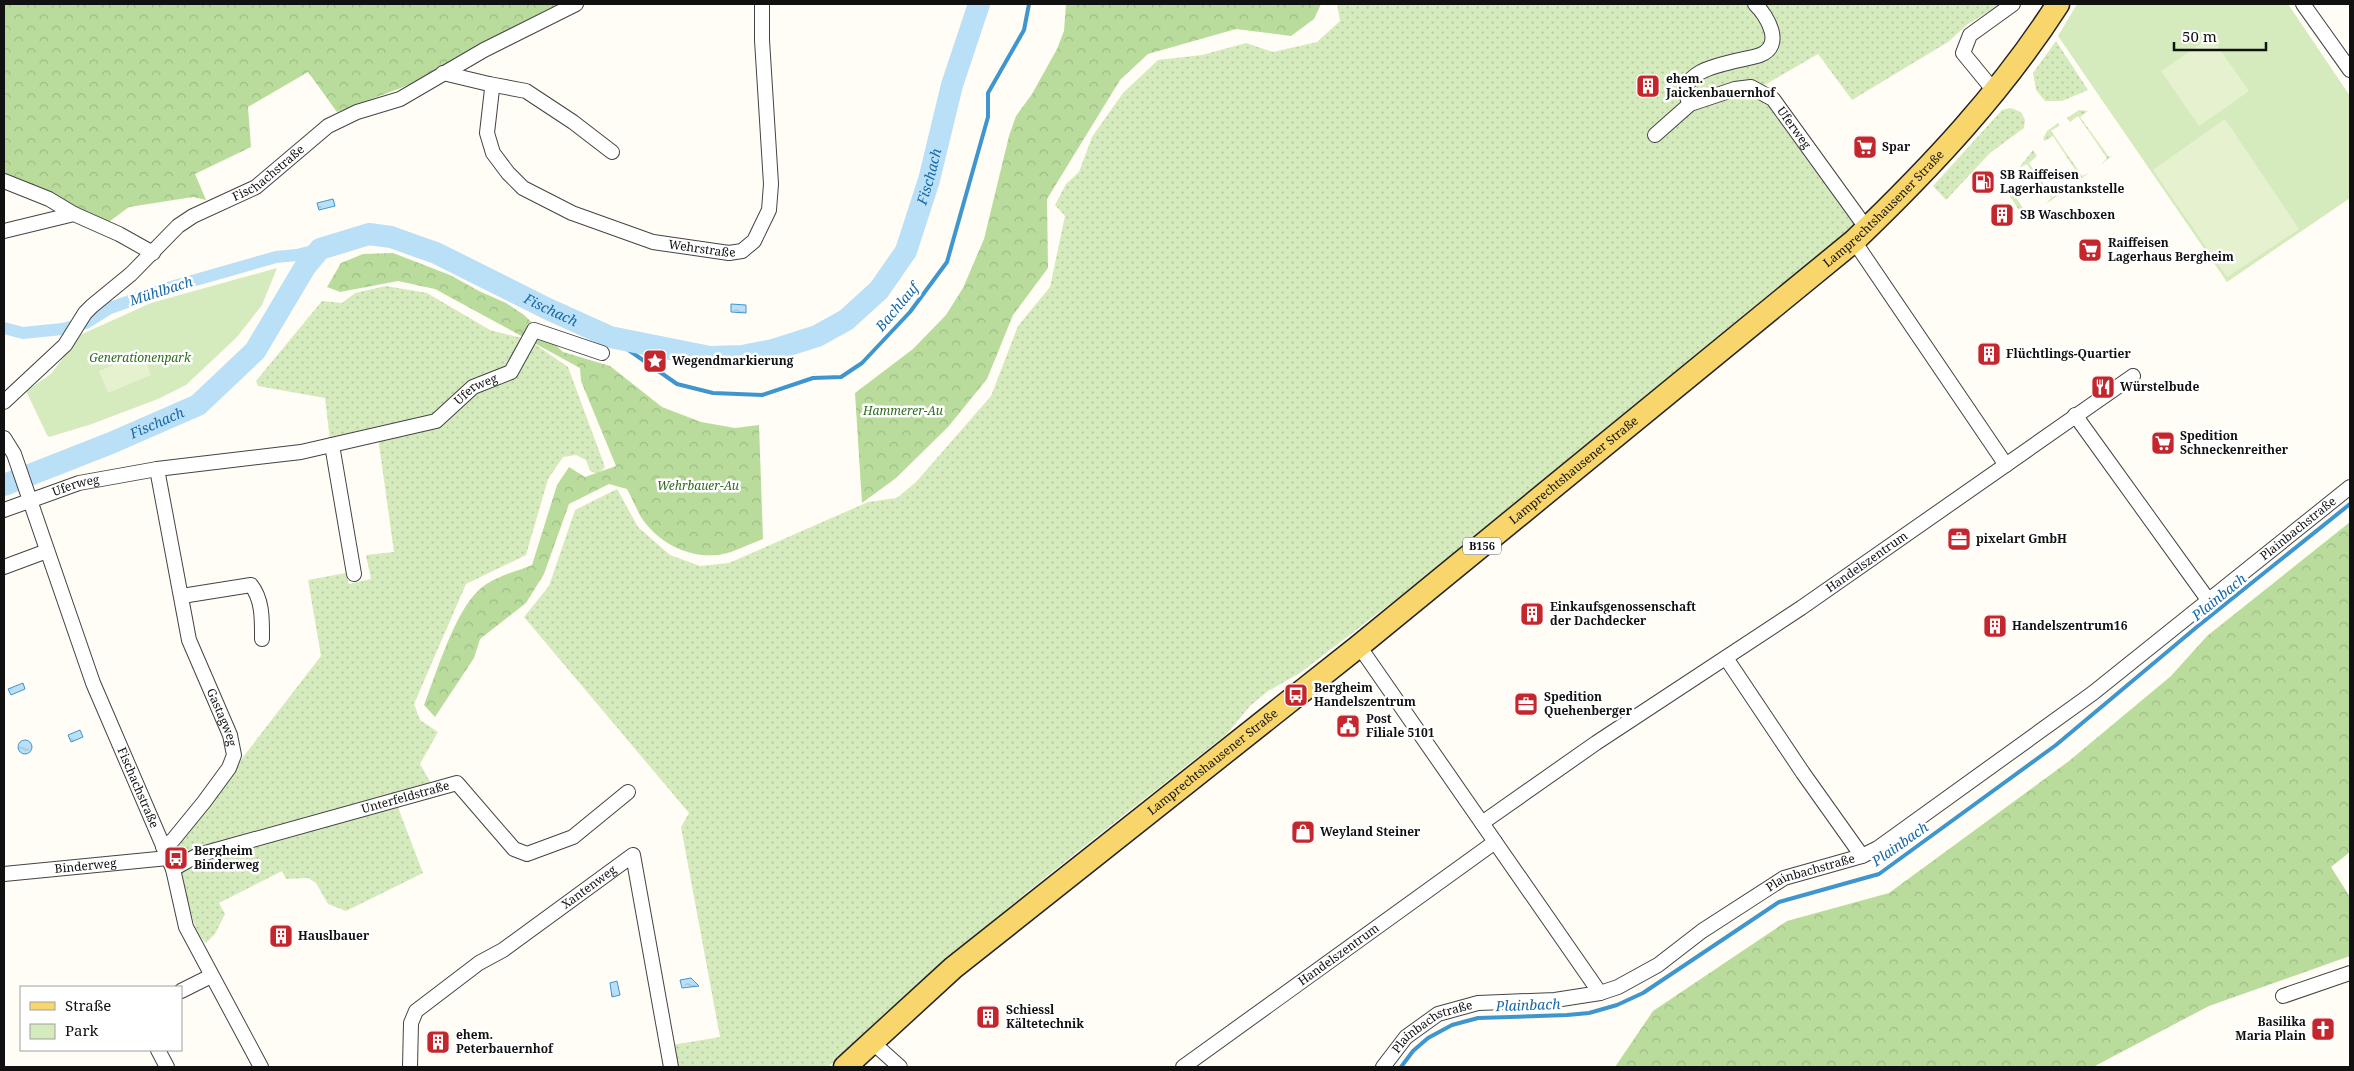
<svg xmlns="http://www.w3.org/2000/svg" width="2354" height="1071" viewBox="0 0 2354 1071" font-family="'Noto Serif',serif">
<defs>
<pattern id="grass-dots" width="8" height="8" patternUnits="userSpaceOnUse" patternTransform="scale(1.25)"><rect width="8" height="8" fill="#d5ebbd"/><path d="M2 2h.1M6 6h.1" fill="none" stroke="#b6c8a1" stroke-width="1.8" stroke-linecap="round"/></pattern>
<pattern id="forest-crowns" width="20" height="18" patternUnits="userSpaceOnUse" patternTransform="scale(1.25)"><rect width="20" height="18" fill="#b9dc9c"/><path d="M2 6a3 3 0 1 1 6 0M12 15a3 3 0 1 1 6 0" fill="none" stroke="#9ebc85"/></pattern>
<pattern id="water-ripples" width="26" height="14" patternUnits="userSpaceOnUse" patternTransform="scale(1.25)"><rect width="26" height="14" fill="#b9e0f7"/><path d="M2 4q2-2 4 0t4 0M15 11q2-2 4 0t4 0" fill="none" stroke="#9ebfd3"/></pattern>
</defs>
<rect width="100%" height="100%" fill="#fffdf5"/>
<path fill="url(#grass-dots)" d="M1337,4h664l-33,20 -20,18 -96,58 -34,-46 -55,32 4,13 87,119 1,8 -137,115 -315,253 -103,79 -32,18 -18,15 -23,28c-136,107 -275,213 -399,333h-152l-4,-22 48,-8 -39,-210 8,-14 -165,-196 25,-31 26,-76 42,-21 21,38 32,28 30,11 29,-3 139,-61 29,-4 19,-16 75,-86 27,-70 32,-39 15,-71 -10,-11 11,-21 13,-12 13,-35 31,-44 35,-33 44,-5 44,-12 27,9 44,-10 23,-21z
M2056,41l32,49 -26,11h-17l-9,-11 -3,-17z
M2011,108l10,4 4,8 -1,8 -34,25 -44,47 -13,-14 69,-76z
M2079,110l9,1 -8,6 29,40 4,-2 -11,9 5,-6 -29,-42 -8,6 -3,-4z
M2058,123l2,2 -9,6 31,45 7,-3 -14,10 5,-6 -27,-41 -8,5 -2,-2 4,-8z
M2033,150l4,6 -8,7 23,34 8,-3 -14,10 5,-6 -24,-34 -8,4z
M2006,183l22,32 -4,3 -20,-31z
M386,286l41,7 63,37 39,10 39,27 37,100 -7,7 -8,-3 -4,-11 -10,-5 -13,2 -15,22 -22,76 -60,29 -52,120 6,16 18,12 -18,32 12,21 -38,12 29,76 -77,38 -18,-7 -12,-21 -8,-5 -22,1 -4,-8 -63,32 6,11 -10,20 -9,9c-16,-12 -25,-77 -30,-99l145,-188 -13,-76 38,-7 3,11 22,-5 -5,-24 28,-3 -17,-122 -47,10 -5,-42 -67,-12 -2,-5 66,-80 20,2 13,-10z"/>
<path fill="url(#forest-crowns)" d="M4,4h554l-136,76 -85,32 -29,-40 -60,35 3,40 -56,27 11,26 -13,-3 -64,10 -23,17 -102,-47z
M1066,4h255l-7,15 -23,17 -55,-7 -88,25 -28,26 -73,119 1,69 -35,47 -26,64 -39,48 -52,51 -34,25 -7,-110 58,-44 33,-34 17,-27 21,-49 25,-103 7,-20 16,-22 25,-45 7,-18z
M393,253l57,22 29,16 27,12 18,12 39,37 47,14 52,41 39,15 34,6 24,-3 4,114c-11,4 -21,9 -32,13 -34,11 -71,-6 -90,-35 -5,-9 -9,-19 -14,-28l-18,-5 -40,20 -25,70 -18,29 -46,36 -6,19 -39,59 -11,-12c12,-31 31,-94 55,-115 14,-13 36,-18 53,-25l25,-80 12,-18 16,10 31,-11 -35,-85 -1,-13 -145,-79 -37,-8 -58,11 -13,-5 14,-24 22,-9z
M2350,522v330l-19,15 19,30v59l-141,50 -116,61h-478l38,-56 134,-90 102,-28 180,-132 102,-85 36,-40z"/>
<path fill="#d5ebbd" d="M2077,4h211l62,92v102l-123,84 -169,-246z
M277,268l-15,37 -25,32 -51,48 -28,14 -69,26 -40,12 -2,-2 -21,-44 25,-17 29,-39 71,-32z"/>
<path fill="#e6f2cf" d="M2211,37l38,54 -50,35 -38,-55z
M2225,119l74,110 -72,48 -74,-107z
M142,353l9,22 -43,18 -9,-22z"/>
<path fill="url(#water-ripples)" stroke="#3f96cf" d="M333,199l2,7 -16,4 -2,-7z
M731,304l15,1v8l-15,-1z
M23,683l2,6 -14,6 -3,-6z
M80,730l3,7 -12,5 -3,-7z
M18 747a7 7 0 1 1 14 0a7 7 0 1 1-14 0Z
M691,978l8,8 -17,2 -2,-8z
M617,981l3,14 -8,2 -2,-14z"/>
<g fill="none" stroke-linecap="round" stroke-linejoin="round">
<path stroke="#3f96cf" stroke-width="4" d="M610,337l67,47 36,9 49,2 51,-17 28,-1 21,-14 48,-51 37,-50 41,-145v-24l36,-63 5,-26
M1401,1067l12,-16 15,-13 24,-13 26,-7 89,-3 22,-2 28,-8 26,-12 136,-91 100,-28 177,-129 142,-119 152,-122"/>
<path stroke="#b9e0f7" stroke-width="12" d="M4,328l19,5 39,-4 24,-6 24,-15 54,-19 112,-32 21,-2 23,-6"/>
<path stroke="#b9e0f7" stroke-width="22" id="s1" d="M4,485l107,-42 87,-38 57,-54 50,-84 15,-18 49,-15 22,3 45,16 112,56 62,28 100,20 32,-1 31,-6 44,-14 29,-16 33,-30 27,-39 23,-71 23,-95 27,-81"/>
<g stroke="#444" stroke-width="16">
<g id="minor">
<path d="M2303,4l47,66"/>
<path id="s2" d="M443,73l46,11 3,5 -5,44 6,20 15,20 15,15 49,25 81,29 76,11 13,-2 12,-10 15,-31 2,-26 -9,-144v-36"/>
<path d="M489,84l37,7 47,31 39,30"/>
<path d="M1995,92l-32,-39 7,-18 43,-31"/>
<path d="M1690,104c-21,-38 51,-42 70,-49 25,-9 7,-40 -5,-51"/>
<path id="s3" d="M1655,135l35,-31 45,-15 16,-2 22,12 94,130"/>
<path d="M4,181l45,18 25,15"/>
<path d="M4,231l70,-17 45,20 34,19"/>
<path d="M1854,241l152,224"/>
<path id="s4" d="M4,402l61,-57 20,-32 7,-7 39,-32 47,-48 15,-10 63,-29 72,-61 29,-14 43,-13 84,-49 92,-46"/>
<path d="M2075,415l134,186"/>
<path id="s5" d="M4,438l10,16 79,229 80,186 13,58 75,140"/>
<path d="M332,445l22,129"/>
<path id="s6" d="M157,469l32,171 41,95 4,20 -5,13 -25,34 -31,38 -10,7"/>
<path id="s7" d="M4,510l75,-27 78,-14 144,-17 135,-31 37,-34 38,-15 23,-42 68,23"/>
<path d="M4,567l43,-16"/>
<path d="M182,596l69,-11c12,15 11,36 11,54"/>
<path d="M1359,646l241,347"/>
<path d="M1726,658l77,115 59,83"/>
<path id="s8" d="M1482,823l114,-80 205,-135 332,-232"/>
<path id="s9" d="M173,869l25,-14 259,-72 57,66 13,5 46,-17 55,-45"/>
<path id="s10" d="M4,874l164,-16"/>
<path d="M181,991l30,-15"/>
<path d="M2283,996l67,-23"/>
<path d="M871,1041l29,26"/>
<path d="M158,1050l9,17"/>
<path id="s11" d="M410,1067l1,-44 5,-12 63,-48 24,-13 130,-95 38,212"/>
<path id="s12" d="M1183,1067l312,-225"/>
<path id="s13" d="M1383,1067l23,-30 32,-23 40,-11 77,-3 45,-7 18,-6 40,-22 44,-34 82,-53 78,-22 16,-8 215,-155 257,-206"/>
</g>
</g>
<g stroke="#222" stroke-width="25">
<g id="primary">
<path id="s14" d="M845,1067l108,-99 406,-322 495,-405c76,-73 147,-148 204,-237"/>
</g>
</g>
<use href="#minor" stroke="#fff" stroke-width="14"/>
<use href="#primary" stroke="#f9d66b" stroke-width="22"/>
</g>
<defs>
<g id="building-square" transform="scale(1.25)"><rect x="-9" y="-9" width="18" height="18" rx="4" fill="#c4262e" stroke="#fff"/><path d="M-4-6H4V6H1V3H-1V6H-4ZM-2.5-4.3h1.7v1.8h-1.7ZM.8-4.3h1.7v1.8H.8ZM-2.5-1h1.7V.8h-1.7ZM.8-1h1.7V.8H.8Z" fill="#fff"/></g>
<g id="supermarket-square" transform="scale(1.25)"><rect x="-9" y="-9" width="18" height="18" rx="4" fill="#c4262e" stroke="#fff"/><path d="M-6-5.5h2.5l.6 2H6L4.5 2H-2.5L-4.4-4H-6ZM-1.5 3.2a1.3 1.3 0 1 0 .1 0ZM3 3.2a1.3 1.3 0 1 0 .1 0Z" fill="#fff"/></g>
<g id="fuel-square" transform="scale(1.25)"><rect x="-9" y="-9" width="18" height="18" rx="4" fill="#c4262e" stroke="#fff"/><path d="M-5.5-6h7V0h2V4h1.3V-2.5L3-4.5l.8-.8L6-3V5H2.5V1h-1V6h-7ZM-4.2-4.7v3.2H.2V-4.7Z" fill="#fff"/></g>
<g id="sight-square" transform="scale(1.25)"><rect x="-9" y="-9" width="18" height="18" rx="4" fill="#c4262e" stroke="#fff"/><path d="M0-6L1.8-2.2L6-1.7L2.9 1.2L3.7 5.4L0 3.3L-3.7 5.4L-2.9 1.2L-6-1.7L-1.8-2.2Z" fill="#fff"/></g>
<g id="restaurant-square" transform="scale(1.25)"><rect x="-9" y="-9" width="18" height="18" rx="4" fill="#c4262e" stroke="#fff"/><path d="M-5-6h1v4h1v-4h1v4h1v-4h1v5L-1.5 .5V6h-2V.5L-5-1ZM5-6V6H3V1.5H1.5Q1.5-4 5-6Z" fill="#fff"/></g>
<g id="office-square" transform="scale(1.25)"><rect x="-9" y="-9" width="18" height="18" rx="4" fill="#c4262e" stroke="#fff"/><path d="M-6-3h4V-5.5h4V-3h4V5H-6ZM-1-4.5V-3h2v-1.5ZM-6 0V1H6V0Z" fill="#fff"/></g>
<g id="bus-square" transform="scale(1.25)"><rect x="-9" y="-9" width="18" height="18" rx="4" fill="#c4262e" stroke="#fff"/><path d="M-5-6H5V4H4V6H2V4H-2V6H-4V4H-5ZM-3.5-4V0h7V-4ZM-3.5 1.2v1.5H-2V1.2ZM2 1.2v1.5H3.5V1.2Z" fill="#fff"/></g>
<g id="civic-square" transform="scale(1.25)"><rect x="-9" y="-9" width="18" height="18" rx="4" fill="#c4262e" stroke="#fff"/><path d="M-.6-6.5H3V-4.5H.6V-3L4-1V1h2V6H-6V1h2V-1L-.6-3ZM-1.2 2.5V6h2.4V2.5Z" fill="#fff"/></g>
<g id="shop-square" transform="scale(1.25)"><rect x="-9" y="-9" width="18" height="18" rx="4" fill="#c4262e" stroke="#fff"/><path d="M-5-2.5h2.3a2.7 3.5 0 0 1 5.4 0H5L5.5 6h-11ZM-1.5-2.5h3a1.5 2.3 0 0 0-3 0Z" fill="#fff"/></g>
<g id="church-square" transform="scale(1.25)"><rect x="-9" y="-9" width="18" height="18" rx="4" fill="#c4262e" stroke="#fff"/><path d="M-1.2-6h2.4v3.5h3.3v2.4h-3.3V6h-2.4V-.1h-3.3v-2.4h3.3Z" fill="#fff"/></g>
</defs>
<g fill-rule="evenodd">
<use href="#building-square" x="1648" y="86"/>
<use href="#supermarket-square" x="1865" y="147"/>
<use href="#fuel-square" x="1983" y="182"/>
<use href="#building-square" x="2002" y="215"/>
<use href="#supermarket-square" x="2090" y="250"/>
<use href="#building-square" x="1989" y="354"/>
<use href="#sight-square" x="655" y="361"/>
<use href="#restaurant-square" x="2103" y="387"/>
<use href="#supermarket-square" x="2163" y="443"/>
<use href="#office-square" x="1959" y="539"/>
<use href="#building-square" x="1532" y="614"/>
<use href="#building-square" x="1995" y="626"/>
<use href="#bus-square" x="1296" y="695"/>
<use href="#office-square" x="1526" y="704"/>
<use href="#civic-square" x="1348" y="726"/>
<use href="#shop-square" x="1303" y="832"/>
<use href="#bus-square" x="176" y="858"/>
<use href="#building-square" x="281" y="936"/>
<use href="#building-square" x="988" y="1017"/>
<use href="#church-square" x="2323" y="1029"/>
<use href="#building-square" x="438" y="1042"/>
</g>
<g text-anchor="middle" stroke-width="5" stroke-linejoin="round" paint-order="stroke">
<rect fill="#fff" stroke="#585858" stroke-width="1" x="1463" y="537.5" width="38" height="17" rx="4"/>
<g font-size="11" font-weight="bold" fill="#111">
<text x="1482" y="550">B156</text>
</g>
<g font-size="12" font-weight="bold" fill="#111" stroke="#fff" text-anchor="start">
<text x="1666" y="83">ehem.<tspan x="1666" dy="14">Jaickenbauernhof</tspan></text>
<text x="1882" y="151">Spar</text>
<text x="2000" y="179">SB Raiffeisen<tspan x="2000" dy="14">Lagerhaustankstelle</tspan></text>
<text x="2020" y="219">SB Waschboxen</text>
<text x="2108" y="247">Raiffeisen<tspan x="2108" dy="14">Lagerhaus Bergheim</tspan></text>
<text x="2006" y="358">Flüchtlings-Quartier</text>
<text x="672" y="365">Wegendmarkierung</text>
<text x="2120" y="391">Würstelbude</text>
<text x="2180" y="440">Spedition<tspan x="2180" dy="14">Schneckenreither</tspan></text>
<text x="1976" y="543">pixelart GmbH</text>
<text x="1550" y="611">Einkaufsgenossenschaft<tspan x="1550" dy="14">der Dachdecker</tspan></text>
<text x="2012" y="630">Handelszentrum16</text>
<text x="1314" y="692">Bergheim<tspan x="1314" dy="14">Handelszentrum</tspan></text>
<text x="1544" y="701">Spedition<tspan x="1544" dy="14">Quehenberger</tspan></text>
<text x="1366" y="723">Post<tspan x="1366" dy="14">Filiale 5101</tspan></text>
<text x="1320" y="836">Weyland Steiner</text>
<text x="194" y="855">Bergheim<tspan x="194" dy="14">Binderweg</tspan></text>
<text x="298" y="940">Hauslbauer</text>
<text x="1006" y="1014">Schiessl<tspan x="1006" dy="14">Kältetechnik</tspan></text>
<text x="2306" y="1026" text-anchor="end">Basilika<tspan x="2306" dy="14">Maria Plain</tspan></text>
<text x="456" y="1039">ehem.<tspan x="456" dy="14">Peterbauernhof</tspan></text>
</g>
<g font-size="12" fill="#111" stroke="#fff">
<text dy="4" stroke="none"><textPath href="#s3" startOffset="171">Uferweg</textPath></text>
<text dy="4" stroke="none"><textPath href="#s4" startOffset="354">Fischachstraße</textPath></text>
<text dy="4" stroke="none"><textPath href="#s14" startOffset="1348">Lamprechtshausener Straße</textPath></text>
<text dy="4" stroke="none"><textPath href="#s2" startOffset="355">Wehrstraße</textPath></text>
<text dy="4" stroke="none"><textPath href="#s7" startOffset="494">Uferweg</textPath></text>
<text dy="4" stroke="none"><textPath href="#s14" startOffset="942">Lamprechtshausener Straße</textPath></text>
<text dy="4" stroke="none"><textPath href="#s7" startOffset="76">Uferweg</textPath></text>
<text dy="4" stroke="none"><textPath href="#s13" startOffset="1086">Plainbachstraße</textPath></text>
<text dy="4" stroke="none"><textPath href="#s8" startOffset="465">Handelszentrum</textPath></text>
<text dy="4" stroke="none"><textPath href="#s6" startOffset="258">Gastagweg</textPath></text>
<text dy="4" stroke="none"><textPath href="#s14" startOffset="478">Lamprechtshausener Straße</textPath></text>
<text dy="4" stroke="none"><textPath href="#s5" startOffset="375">Fischachstraße</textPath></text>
<text dy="4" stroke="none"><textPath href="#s9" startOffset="244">Unterfeldstraße</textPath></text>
<text dy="4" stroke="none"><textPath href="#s10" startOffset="82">Binderweg</textPath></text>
<text dy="4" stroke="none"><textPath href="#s13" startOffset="486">Plainbachstraße</textPath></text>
<text dy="4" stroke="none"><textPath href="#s11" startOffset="270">Xantenweg</textPath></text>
<text dy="4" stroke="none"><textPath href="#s12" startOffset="192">Handelszentrum</textPath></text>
<text dy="4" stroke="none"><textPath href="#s13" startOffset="66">Plainbachstraße</textPath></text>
</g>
<g font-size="12" font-style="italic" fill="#2f6b1f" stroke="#fff">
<text x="140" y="362">Generationenpark</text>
<text x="903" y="415">Hammerer-Au</text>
<text x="698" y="490">Wehrbauer-Au</text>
</g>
<g font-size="14" font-style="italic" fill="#1768a6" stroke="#fff">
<text dy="5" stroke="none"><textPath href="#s1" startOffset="1139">Fischach</textPath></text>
<text transform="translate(161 291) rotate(-18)" y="5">Mühlbach</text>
<text transform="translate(897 307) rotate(-50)" y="5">Bachlauf</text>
<text dy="5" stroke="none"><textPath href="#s1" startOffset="659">Fischach</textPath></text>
<text dy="5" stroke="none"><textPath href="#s1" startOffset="165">Fischach</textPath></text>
<text transform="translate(2219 597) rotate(-39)" y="5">Plainbach</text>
<text transform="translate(1900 844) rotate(-35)" y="5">Plainbach</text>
<text transform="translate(1528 1005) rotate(-2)" y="5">Plainbach</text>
</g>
</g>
<rect width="2354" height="1071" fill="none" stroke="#111111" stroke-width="10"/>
<rect x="20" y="986" width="162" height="65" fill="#ffffff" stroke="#a0a0a0"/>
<rect x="30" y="1002" width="25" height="8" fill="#f9d66b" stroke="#a0a0a0"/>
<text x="65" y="1011" font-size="15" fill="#111111">Straße</text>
<rect x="30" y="1024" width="25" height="15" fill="#d5ebbd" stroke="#a0a0a0"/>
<text x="65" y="1036" font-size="15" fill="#111111">Park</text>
<path d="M2174 42v8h92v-8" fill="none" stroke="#111111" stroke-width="2.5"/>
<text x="2182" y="42" font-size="15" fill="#111111" stroke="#ffffff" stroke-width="4" paint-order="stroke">50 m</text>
</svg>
